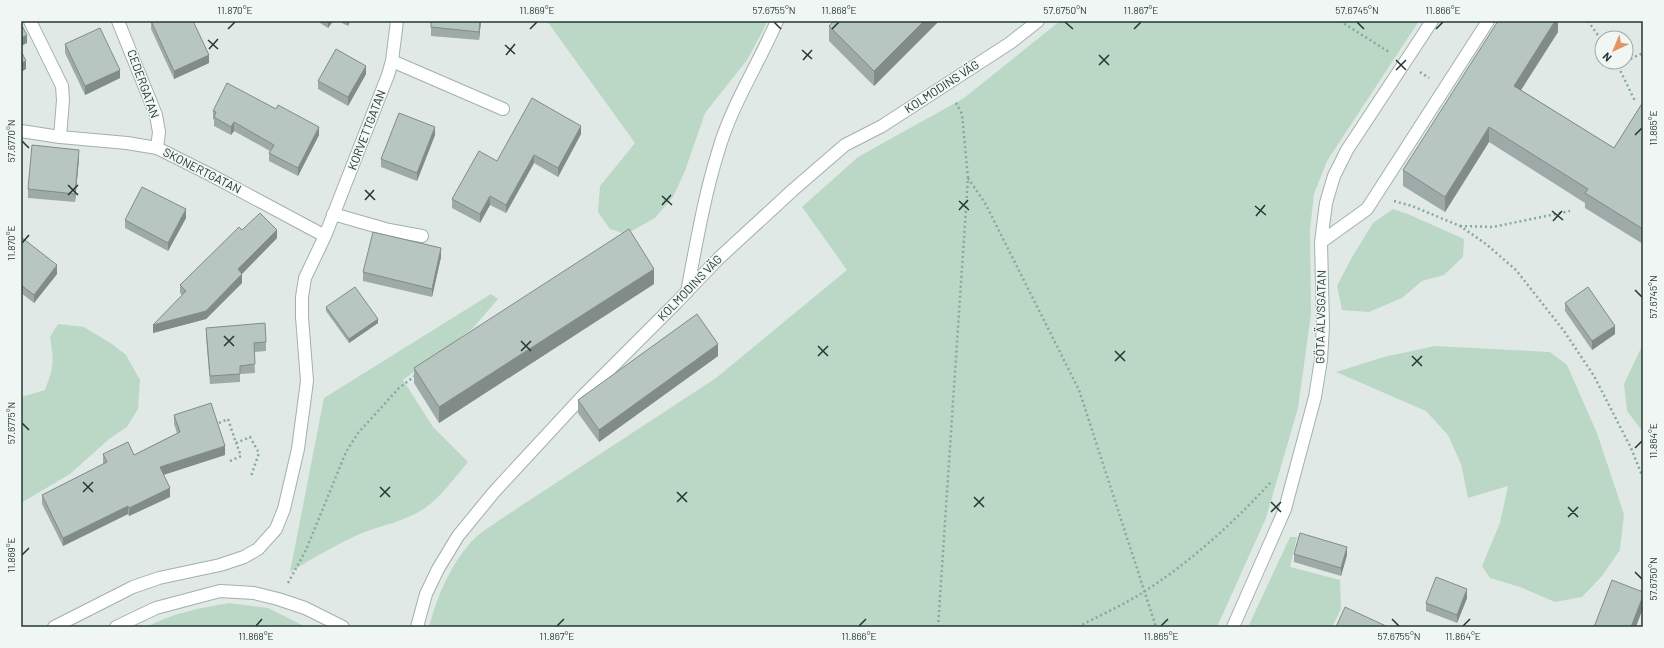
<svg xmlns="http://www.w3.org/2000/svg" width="1664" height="648" viewBox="0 0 1664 648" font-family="Barlow,sans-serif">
<rect width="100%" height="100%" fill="#e0e9e6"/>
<path fill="#bbd8c6" d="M547,21h221l-21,39 -42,53 -20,58 -12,26 -18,21 -29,16 -16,-5 -12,-17 2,-26 35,-43z
M1060,21h359l-92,140 -13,33 -4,36 1,84 -13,94 -32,110 -49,109h-788c8,-31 21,-61 42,-85 9,-10 22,-17 33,-25l212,-139 131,-108 -45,-63 56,-50 106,-59z
M1393,209l15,5 56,25 -1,18 -19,18 -22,6 -20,17 -33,14 -27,-2 -5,-24 14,-27 22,-36z
M491,294l7,5 -25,29 -70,52 30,47 35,35c-12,14 -28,36 -43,46 -19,13 -42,17 -63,25 -25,11 -49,25 -72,39l34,-174z
M58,324l26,3 28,17 14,11 14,25 -2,29 -11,18 -18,12 -39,35 -49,29v-106l24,-7c9,-24 9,-28 5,-53z
M1643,344v88l-16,-21 -3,-27z
M1435,346l115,6 17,13 30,68 27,81 -4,36 -18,26 -20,21 -27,5 -35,-15 -30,-9 -8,-12 18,-43 8,-37 -40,12 -7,-34 -13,-29 -22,-24 -90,-39 48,-15z
M1290,537h7l-7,30 50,13 1,29 -9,18h-84z
M229,603l39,5 38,19h-160c28,-14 53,-19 83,-24z"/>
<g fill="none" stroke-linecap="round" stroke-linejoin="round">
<g stroke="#a3b0ad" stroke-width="14">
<path id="minor" d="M30,21l32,65 1,14 -3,37
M118,21l38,94 3,17 -2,16
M392,61l111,48
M21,131l39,6 67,6 30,5 52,26 116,62
M333,214l56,16 33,6
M1321,242l46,-33 121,-188
M687,292c9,-47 17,-95 31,-140 13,-46 40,-87 59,-131
M54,627l79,-40 26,-9 61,-13 24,-8 14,-8 18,-20 8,-20 14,-60 9,-68 -5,-64v-20l3,-19 20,-42 63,-161 4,-14 5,-40
M116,627l40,-19 64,-17 34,2 24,6 27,9 38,19
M417,627l9,-33 12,-25 20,-33 36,-44 86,-93 96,-96 42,-44 76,-70 51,-44 37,-19 128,-83 28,-22
M1233,627l52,-118 30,-112 6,-37 2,-34 -2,-84 5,-39 8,-27 13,-26 85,-129"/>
</g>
<path stroke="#83a9a2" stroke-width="2.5" stroke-dasharray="2 3" stroke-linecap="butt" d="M1340,21l49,31
M1588,21l14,20
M1626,61l17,-8
M1616,62l19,39
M1618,65l5,-3
M1420,72l9,6
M968,178l17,25 94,187 77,237
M1394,201l18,5 48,20 26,18 30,26 48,61 30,45 37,72 12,30
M1460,226l33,1 77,-16
M219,423l9,-4 8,24 14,-6 9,16 -8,23
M230,461l11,-5 -5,-13
M288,583l18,-33 40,-98 12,-19 41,-45 16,-12
M938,627l30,-449 -6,-64 -7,-13
M1078,627c22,-12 46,-22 67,-36 47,-30 89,-69 127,-110"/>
<use href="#minor" stroke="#fff" stroke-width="12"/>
</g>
<path fill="#9eaaa7" d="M151,21l58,42 -35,16 -23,-50z
M320,21h13l-5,7 -8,-5z
M338,21h12l-2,5z
M431,21h50l-2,19 -48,-4z
M834,21h105l-65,65 -45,-45v-15z
M1558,21v11l-37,58 93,58 29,-46v142l-58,-36v-5l-96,-61 -44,70 -42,-26v-16z
M65,44l55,34 -35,17 -20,-42z
M366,74l-18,32 -30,-17v-8z
M213,111l106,24 -21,41 -29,-15v-8l1,-2 -36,-20 -3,4 -17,-9v-6l-1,-1z
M581,134l-23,43 -24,-14 -28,50 -16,-8 -10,18 -28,-15v-9l45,-38z
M435,135l-18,46 -36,-14v-8z
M79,158l-4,44 -47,-4v-9z
M186,218l-18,33 -43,-23v-8z
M242,230l35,8 -35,36v9l-36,36 -53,14 29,-38 -2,-2v-8z
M21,237l36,37 -23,29 -13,-10z
M441,257l-9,40 -69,-16v-9z
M654,284l-215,139 -25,-40v-15z
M1565,303l50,31 -23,16 -27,-39z
M326,307l52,16 -29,20 -23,-32z
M206,328l60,14v9l-12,1 1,21 -15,1v8l-30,2 -4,-48z
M718,356l-119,86 -21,-29v-13z
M174,415l51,40 -62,20 7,22 -41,19 -1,-2 -65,32 -21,-42v-9l61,-31v-10l31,1 43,-22 -3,-9z
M1294,554l53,1 -6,21 -47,-14z
M1467,598l-10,25 -31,-12v-8z"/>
<path fill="#818b88" d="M328,21h5l-5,7z
M348,21h2l-2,5z
M480,21h1l-2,19v-8z
M924,21h15l-65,65v-15z
M1555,21h3v11l-44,69v-15z
M27,35v8l-6,3v-8z
M209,55v8l-35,16v-8z
M26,61v8l-5,3v-9z
M366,66v8l-18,32v-9z
M120,70v8l-35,17v-9z
M234,122v9l-3,4v-8z
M581,126v8l-23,43v-9z
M319,127v8l-21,41v-8z
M435,127v8l-18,46v-8z
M1489,127v15l-44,70v-15z
M79,150v8l-4,44v-8z
M534,155v8l-28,50v-8z
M490,196v9l-10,18v-9z
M186,209v9l-18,33v-8z
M277,230v8l-39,40v-9z
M441,248v9l-9,40v-8z
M57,265v9l-23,29v-8z
M654,269v15l-215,139v-16z
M242,274v9l-36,36 -53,14v-8z
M378,319v4l-29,20v-4z
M1615,326v8l-23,16v-9z
M718,344v12l-119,86v-12z
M225,446v9l-65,21v-9z
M170,488v9l-41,19v-8z
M128,506v8l-65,32v-8z
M1347,547v8l-6,21v-8z
M1467,589v9l-10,25v-8z
M1643,596v12l-7,19h-5z"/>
<path fill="#b8c6c2" stroke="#818b88" d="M151,21h42l16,34 -35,16z
M431,21h49l-1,11 -48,-5z
M834,21h90l-50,50 -45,-45z
M1498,21h57l-41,65 100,62 29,-46v127l-58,-36 3,-4 -99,-62 -44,70 -42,-27z
M21,24l6,11 -6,3z
M100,28l20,42 -35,16 -20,-42z
M336,49l30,17 -18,31 -30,-16z
M21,51l5,10 -5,2z
M227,83l49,26 2,-4 41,22 -21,41 -29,-15 5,-8 -40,-23 -3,5 -17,-10 2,-5 -3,-1z
M532,98l49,28 -23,42 -24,-13 -28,50 -16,-9 -10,18 -28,-15 27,-48 18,10z
M399,113l36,14 -18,46 -36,-14z
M32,145l47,5 -4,44 -47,-5z
M142,187l44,22 -18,34 -43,-23z
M260,213l17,17 -39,39 4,5 -36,37 -53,14 33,-34 -6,-6 59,-58 3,3z
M629,229l25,40 -215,138 -25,-39z
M373,232l68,16 -9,41 -69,-17z
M21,237l36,28 -23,30 -13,-10z
M355,287l23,32 -29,20 -23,-32z
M1588,287l27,39 -23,15 -27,-38z
M697,314l21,30 -119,86 -21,-30z
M265,323l1,19 -12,1 1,21 -15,2v8l-30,2 -4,-48z
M211,403l14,43 -65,21 10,21 -41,20 -1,-2 -65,32 -21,-43 65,-33 -4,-8 25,-12 6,13 46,-23 -6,-17z
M1300,533l47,14 -6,21 -47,-14z
M1436,577l31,12 -10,26 -31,-12z
M1612,580l31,12v4l-12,31h-37z
M1345,607l43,20h-52z"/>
<path fill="none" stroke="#223734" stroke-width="1.5" d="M774,22l7,7M1065,22l8,7M1357,22l7,7M228,29l7,-7M530,29l7,-7M832,29l7,-7M1134,29l7,-7M1436,29l7,-7M208,40l10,9M505,45l10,9M209,49l9,-10M802,50l10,9M506,55l9,-11M1099,55l10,10M803,60l9,-10M1396,60l10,10M1099,65l10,-10M1396,70l10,-10M1635,135l7,-7M22,141l7,7M68,185l10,10M365,190l10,10M68,195l10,-10M662,196l10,9M365,200l9,-10M959,201l10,9M662,205l9,-10M1255,206l11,9M959,210l9,-10M1552,211l11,9M1256,216l9,-11M1553,221l9,-10M22,243l7,-8M1635,290l7,7M224,336l10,10M521,341l10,10M224,346l10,-10M818,346l10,10M521,351l10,-10M1115,351l10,10M818,356l10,-10M1412,356l10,10M1115,361l10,-10M1412,366l10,-10M22,423l7,7M1635,448l7,-7M83,482l10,10M380,487l10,10M83,492l10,-10M677,492l10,10M380,497l10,-10M974,497l10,10M677,502l10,-10M1271,502l10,10M974,507l10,-10M1568,507l10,10M1271,512l10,-10M1568,517l10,-10M22,555l7,-7M1635,572l7,7M1392,619l7,7M256,626l6,-7M557,626l7,-7M859,626l7,-7M1161,626l7,-7M1463,626l7,-7"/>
<g text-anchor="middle" stroke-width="3" stroke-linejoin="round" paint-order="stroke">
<g font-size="12" fill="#223734" stroke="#f0f6f4">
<text transform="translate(143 84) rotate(70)" y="4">CEDERGATAN</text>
<text transform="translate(942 87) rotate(-33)" y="4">KOLMODINS VÄG</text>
<text transform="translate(367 130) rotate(-69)" y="4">KORVETTGATAN</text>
<text transform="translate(202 171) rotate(27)" y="4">SKONERTGATAN</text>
<text transform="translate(690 288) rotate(-46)" y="4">KOLMODINS VÄG</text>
<text transform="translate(1321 317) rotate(-89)" y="4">GÖTA ÄLVSGATAN</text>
</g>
</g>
<rect width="1664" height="648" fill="none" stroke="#f0f6f4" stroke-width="44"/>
<g transform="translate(1614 50) rotate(224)"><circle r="19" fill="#f0f6f4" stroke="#9eaaa7"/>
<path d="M0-3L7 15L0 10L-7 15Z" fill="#e39364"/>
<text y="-6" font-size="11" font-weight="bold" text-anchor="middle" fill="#223734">N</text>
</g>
<rect x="22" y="22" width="1620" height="604" fill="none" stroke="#223734" stroke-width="1.5"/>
<g font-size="10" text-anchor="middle" fill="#223734">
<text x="235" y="14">11.870°E</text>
<text x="537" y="14">11.869°E</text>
<text x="774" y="14">57.6755°N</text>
<text x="839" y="14">11.868°E</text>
<text x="1065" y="14">57.6750°N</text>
<text x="1141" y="14">11.867°E</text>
<text x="1357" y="14">57.6745°N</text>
<text x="1443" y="14">11.866°E</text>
<text transform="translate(1653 128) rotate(-90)" y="4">11.865°E</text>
<text transform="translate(11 141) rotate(-90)" y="4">57.6770°N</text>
<text transform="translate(11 243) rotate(-90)" y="4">11.870°E</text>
<text transform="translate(1653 297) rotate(-90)" y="4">57.6745°N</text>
<text transform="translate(11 423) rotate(-90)" y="4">57.6775°N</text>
<text transform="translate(1653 441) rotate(-90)" y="4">11.864°E</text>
<text transform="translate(11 555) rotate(-90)" y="4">11.869°E</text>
<text transform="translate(1653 579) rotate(-90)" y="4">57.6750°N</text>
<text x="256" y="640">11.868°E</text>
<text x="557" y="640">11.867°E</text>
<text x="859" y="640">11.866°E</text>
<text x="1161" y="640">11.865°E</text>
<text x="1399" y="640">57.6755°N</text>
<text x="1463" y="640">11.864°E</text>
</g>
</svg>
